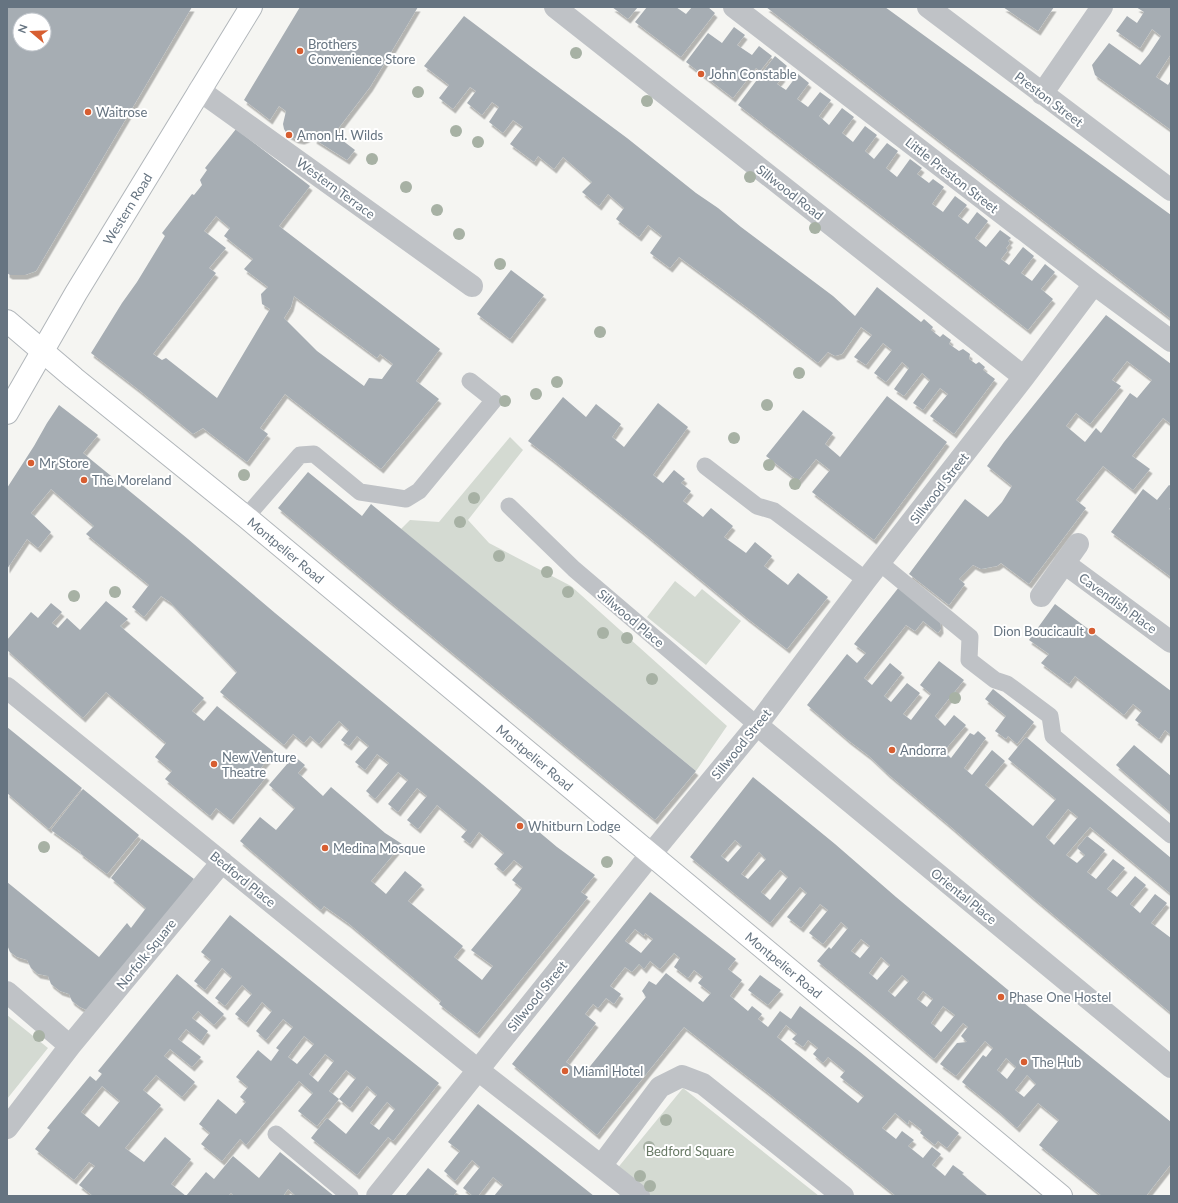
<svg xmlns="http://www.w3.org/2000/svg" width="1178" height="1203" viewBox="0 0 1178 1203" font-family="Lato,sans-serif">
<defs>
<filter id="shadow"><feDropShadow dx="2.5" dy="4.5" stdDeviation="0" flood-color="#0004"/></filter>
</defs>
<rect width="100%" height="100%" fill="#f5f5f2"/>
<path fill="#d4dad2" d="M510,437l13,13 -55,70 21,23 82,43 156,140 -31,45 -295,-242 9,-9 29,2z
M675,581l20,16 7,-8 39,32 -35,44 -59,-48z
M7,1015l41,33 -41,51z
M683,1088l136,108h-171l-32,-26z"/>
<path fill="#a6adb3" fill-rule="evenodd" filter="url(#shadow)" d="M7,7h185l-156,264 -11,4h-15l-3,-2zM20,20h24v24h-24z
M300,7h118l-34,57 -14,23 -36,47 21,16 -8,10 -33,-21 3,-7 -4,-1 -6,7 -5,2 -6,-1 -9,-5 -3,-5 -1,-5 3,-13 -7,-5 -9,14 -26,-20z
M612,7h26l-10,12z
M647,7h29l10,7 6,-7h16l7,6 -34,44 -46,-35z
M766,7h119l286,208v104z
M1003,7h51l-16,24z
M1136,7h35v47l-15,23 12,8 3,-5v50l-76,-55 -3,-10 17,-22 31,22 9,-11 12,-18 -9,-7 -12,19 -24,-17 11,-15 10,7 7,-11z
M464,16l66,50 97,72 69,55 22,15 23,19 92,69 22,20 22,-29 44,35 3,-3 9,8 -2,3 9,7 3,-3 8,6 -2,4 10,7 4,-2 7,5 -1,5 7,5 3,-2 6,5 -2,3 12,9 -41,55 -24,-18 18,-22 -8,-6 -17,22 -10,-7 17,-23 -8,-7 -18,23 -10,-7 15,-21 -7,-6 -16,20 -12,-9 18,-23 -9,-7 -17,22 -12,-8 18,-22 -11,-8 -19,27 -7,2 -7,-4 -10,11 -69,-54 -70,-52 -9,11 -20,-15 12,-17 -14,-11 -9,12 -23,-18 8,-11 -16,-14 -9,12 -17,-14 10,-10 -29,-25 -9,12 -16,-13 -4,6 -24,-18 13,-17 -10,-7 -10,13 -14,-11 10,-15 -7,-5 -10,13 -15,-12 9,-12 -6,-4 -17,22 -14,-11 10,-13 -25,-19z
M734,27l11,8 -8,10 15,10 7,-9 13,10 -12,15 -4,-3 -23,30 -47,-36 22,-29 14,10z
M775,56l12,10 -8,9 4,2 -6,7 9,6 12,-16 11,9 -12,16 11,8 12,-15 11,8 -12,16 10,9 13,-17 12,9 -12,16 11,9 12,-16 12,9 -12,16 9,8 13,-16 11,8 -12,17 11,9 13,-18 12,9 -5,6 12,9 4,-4 11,8 -12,17 11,8 12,-16 12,9 -9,11 10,8 9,-12 11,9 -13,17 11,9 14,-17 11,8 -3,3 2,2 -4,5 2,2 -7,9 8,6 14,-18 11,9 -13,17 11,8 13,-17 10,8 -14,17 12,10 -25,31 -110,-86 -180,-139z
M236,129l74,57 -31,40 161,123 -24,32 23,18 -58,70 -96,-75 -25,34 8,6 -21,28 -44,-34 -10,6 -54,-44 -48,-37 31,-50 15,-21 28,-46 -3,-3 30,-39 2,1 8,-10 -2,-5 7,-10 -2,-2zM216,216l14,12 -6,8 29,23 -9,10 24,18 -7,7 1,10 8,5 -53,89 -51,-40 -4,2 -9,-6 63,-81 -7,-5 17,-20 -22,-17zM294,296l83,62 3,-4 13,10 -11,15 -13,-1 -5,8 -47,-35 -33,-33 7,-11z
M511,270l33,25 -34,44 -33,-25z
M1106,315l65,49v60l-8,-6 -31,38 18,13 -17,21 -30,-24 -27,34 10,8 -57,76 -28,-21 -4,3 -16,3 -8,-4 -14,14 6,5 -16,21 -40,-31 56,-75 23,18 14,-15 10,-16 -25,-20 17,-24zM1127,361l25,19 -15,18 -7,-5 -29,40 -5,-5 -11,14 -19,-16 10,-13 14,11 31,-38 -9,-6z
M887,396l60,46 -73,98 -62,-48 18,-22 -14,-11 -18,22 -32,-25 37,-46 30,23 -8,11 15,13z
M563,397l23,20 10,-13 25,20 -9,13 12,10 34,-44 30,24 -35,48 10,8 11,-13 11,9 -4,4 10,8 -8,10 20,16 8,-9 22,18 -9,11 22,16 9,-11 17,14 -8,10 24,19 10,-12 30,24 -41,52 -40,-31 -103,-85 -91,-73 -25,-19z
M59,405l39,30 -15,18 105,86 87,74 201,166 81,68 38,28 -14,17 7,5 -111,137 -38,-30 2,-3 -93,-78 -24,-17 -3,4 -81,-69 20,-24 16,13 19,-22 -26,-23 25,-29 11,9 -7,8 25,23 8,-9 54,46 17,11 -31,37 15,13 19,-23 17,14 -14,16 55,45 -9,11 28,23 11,-14 -22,-16 46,-55 5,-7 -10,-8 11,-13 -9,-7 -11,12 -9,-8 10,-11 -25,-21 -9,12 -9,-7 6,-7 -30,-25 -19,24 -11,-9 20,-24 -10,-8 -19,24 -10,-8 20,-24 -10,-8 -23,27 -9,-8 23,-28 -12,-9 -12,16 -10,-8 14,-16 -12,-10 -8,10 -8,-6 8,-10 -10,-9 -20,23 -9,-8 -6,7 -11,-9 -9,11 -64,-53 17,-20 -67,-70 -9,-6 -17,21 -12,-10 17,-22 -63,-51 8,-8 -43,-37 -20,24 20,19 -13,16 -11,-9 -20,30v-81l27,-42 13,-23z
M308,472l54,44 9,-12 325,267 -41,49 -267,-220 -110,-92z
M1169,485l2,1v21l-2,2 2,1v67l-60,-45 32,-43 14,11z
M899,587l41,32 1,10 -3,4 -15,-12 -8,10 -9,-6 -42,53 8,7 18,-22 12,10 -18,23 7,6 16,-19 13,10 -17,21 8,6 20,-26 -11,-9 19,-24 25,19 -29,36 10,10 9,-11 12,10 -22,26 7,7 19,-25 4,2 4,-4 8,7 -22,30 8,7 20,-25 13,11 -20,24 48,41 23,-27 -48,-40 18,-22 145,121v36l-81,-67 -24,28 11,8 8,-8 -8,-7 10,-12 18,14 -18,22 9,7 17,-20 12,9 -18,21 10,8 18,-21 11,9 -16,19 10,9 15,-19 12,9 -16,20 20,15v75l-140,-117 -81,-70 -62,-52 -19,-18 -21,-16 -41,-35 40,-51 10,9 9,-10 -12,-9zM1068,809l10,8 -24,28 -8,-8z
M106,601l22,18 -8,7 84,72 -12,13 12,10 13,-15 57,46 -15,18 8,6 -36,44 -15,-12 -6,8 -45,-37 7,-8 -17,-14 11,-14 -60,-51 -23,26 -76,-68v-10l24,-28 7,6 13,-15 11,9 -10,11 6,5 9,-10 13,12z
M1055,604l116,87v44l-6,-5 -6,9 -24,-19 7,-9 -9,-7 -9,11 -49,-39 -6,8 -28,-21 8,-9 -20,-14z
M993,689l41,33 -17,22 -9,-8 -2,3 -11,-8 11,-15 -21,-17z
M7,727l75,61 -33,41 -42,-36z
M1134,745l37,31v37l-55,-48z
M753,777l82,67 61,53 123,102 152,123v42l-25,32h-44l-63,-51 20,-25 -21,-17 -21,25 -19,-17 -36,-29 21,-27 3,2 7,-9 -8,-7 -29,35 -16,-12 17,-21 10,-1 -6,-6 7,-9 -5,-4 -29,36 -60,-51 -57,-47 12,-14 2,2 17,-21 -7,-6 -18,22 -14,-11 19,-23 -8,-6 -19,24 -14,-11 20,-24 -7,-6 -30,36 -80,-66zM735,840l7,6 -14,16 -7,-6zM759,852l7,7 -18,20 -7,-5zM780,870l8,7 -18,23 -9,-8zM861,939l9,7 -10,12 -9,-7zM881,957l9,8 -13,15 -8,-7zM902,975l7,6 -14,16 -7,-6zM923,991l10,8 -6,8 -10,-8zM943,1006l12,9 -14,17 -10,-9zM1006,1058l10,9 -9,12 -10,-9zM1027,1075l9,9 -12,13 -9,-7z
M83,789l56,46 -32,39 -27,-21 1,-1 -30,-22z
M142,839l52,40 -103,133 -11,-5 -8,-6 -3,-7 -9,-3 -9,-7 -3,-8 -10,-2 -7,-6 -4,-8 -10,-3 -7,-5 -3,-7v-63l92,75 28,-34 4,5 15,-20 -35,-30z
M650,892l86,67 -8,10 14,11 -12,16 18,15 4,-5 10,8 -4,5 10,8 12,-16 11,8 9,-13 60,46 99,81 -12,15 -9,-7 -3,4 -15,-12 2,-3 -13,-10 -1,4 -13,-11 -13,15 14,11 6,-8 12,9 -6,6 15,12 9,-11 9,7 -9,11 13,11 8,-11 11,8 -2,1 26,22h-92l-129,-104 -83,-65 -87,108 -85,-71zM635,929l9,7 1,-3 8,6 -12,14 -16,-12zM674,953l6,5 -6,9 14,11 6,-8 9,7 -5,6 13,10 -8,9 -37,-29 -10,12 -7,-4 -7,10 4,6 -63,78 -17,-13 30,-39 -11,-9 8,-10 5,4 8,-10 8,6 7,-10 -11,-8 15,-19 7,5 7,-8 5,5 6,-8 10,8zM786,1025l11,9 -5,5 11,8 5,-7 10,8 -5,6 10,9 5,-6 17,14 -5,6 24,19 -6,7 -81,-66z
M230,915l146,118 63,50 -46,58 -5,-4 -31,38 -46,-37 16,-20 19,16 31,-39 -10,-9 -17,22 -11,-9 17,-21 -10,-8 -17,21 10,8 -22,27 -19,-15 15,-18 -14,-12 -53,64 -6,-6 -18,22 -21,-17 9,-11 -11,-9 19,-25 18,15 10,-12 -6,-5 8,-10 -12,-10 22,-27 13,11 8,-11 -3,-2 17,-21 -10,-8 -17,21 -10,-9 16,-20 -10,-9 -16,21 -11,-9 17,-20 -10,-9 -17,21 -10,-8 17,-21 -10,-9 -17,22 -11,-9 17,-21 -10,-8zM304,1036l10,8 -17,20 -9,-7zM325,1054l9,7 -16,21 -9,-8zM387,1102l8,7 -16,21 -9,-7z
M177,974l47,40 -10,11 -16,-14 -6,7 16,13 -7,10 -15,-12 -8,10 23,18 -9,10 -22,-18 -6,7 31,26 -13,15 -26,-22 -13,15 18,15 -36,43 19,14 21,-25 26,22 -20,25 15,12 20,-24 8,7 19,-23 26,22 21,-26 54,44h-38l-8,-7 -5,7h-49l-3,-3 -3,3h-135l-14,-11 16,-19 -6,-4 -15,18 -39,-31 15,-19 -3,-2 43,-52 6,5 6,-7 -4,-3zM102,1086l18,15 -21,26 -18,-15z
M760,975l21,15 -13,15 -20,-15z
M478,1104l67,53 49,39h-78l-2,-1v1h-20l9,-11 -10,-8 -15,19h-5l-10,-8 17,-21 -8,-7 -17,21 -11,-10 16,-20 -12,-9z
M428,1168l29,23 -4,5h-48z"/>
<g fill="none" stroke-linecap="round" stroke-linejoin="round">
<g stroke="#b1b6ba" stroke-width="24">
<g id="secondary">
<path id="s1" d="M7,321l67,57 172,139 815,679"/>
<path id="s2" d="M7,413l69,-120 175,-286"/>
</g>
</g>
<path stroke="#bfc2c6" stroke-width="17" d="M705,466l52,40 17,5 92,69
M509,506l65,63 183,156
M246,517l54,-62 14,-1 46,38 46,7 13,-8 75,-91 -24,-19
M880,563l90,74 -1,23 26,20 12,4 43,32 3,20 118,99
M276,1134l74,62"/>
<path stroke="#bfc2c6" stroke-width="22" d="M555,7l469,370
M734,7l360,277 77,57
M928,7l243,183
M199,90l273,196
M1042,94l60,-87
M1064,563l107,79
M1041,596l37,-52
M7,688l471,382 123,96
M757,725l414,342
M7,992l63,54 -63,82
M70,1046l152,-184
M377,1196l274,-342 106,-129 109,-145 158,-203 70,-93
M639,1196l-38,-30 59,-79 22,-11 21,8 140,112"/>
<use href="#secondary" stroke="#fff" stroke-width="22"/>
</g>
<g fill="#a7b1a4">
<circle cx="576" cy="53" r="6"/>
<circle cx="418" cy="92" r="6"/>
<circle cx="647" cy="101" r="6"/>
<circle cx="456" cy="131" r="6"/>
<circle cx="478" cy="142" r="6"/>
<circle cx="372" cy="159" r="6"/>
<circle cx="750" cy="177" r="6"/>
<circle cx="406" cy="187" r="6"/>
<circle cx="437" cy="210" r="6"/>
<circle cx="815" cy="228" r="6"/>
<circle cx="459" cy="234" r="6"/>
<circle cx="500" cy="264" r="6"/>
<circle cx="600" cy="332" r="6"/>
<circle cx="799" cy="373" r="6"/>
<circle cx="557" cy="382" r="6"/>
<circle cx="536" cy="394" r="6"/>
<circle cx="505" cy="401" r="6"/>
<circle cx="767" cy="405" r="6"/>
<circle cx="734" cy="438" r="6"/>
<circle cx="769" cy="465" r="6"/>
<circle cx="244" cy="475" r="6"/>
<circle cx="795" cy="484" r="6"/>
<circle cx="474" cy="498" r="6"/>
<circle cx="460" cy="522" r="6"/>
<circle cx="499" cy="556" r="6"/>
<circle cx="547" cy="572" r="6"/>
<circle cx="115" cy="592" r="6"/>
<circle cx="568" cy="592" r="6"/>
<circle cx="74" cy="596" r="6"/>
<circle cx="603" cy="633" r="6"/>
<circle cx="627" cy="638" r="6"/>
<circle cx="652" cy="679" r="6"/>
<circle cx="955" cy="698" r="6"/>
<circle cx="44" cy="847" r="6"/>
<circle cx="607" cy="862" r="6"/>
<circle cx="39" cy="1036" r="6"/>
<circle cx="666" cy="1120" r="6"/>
<circle cx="649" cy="1147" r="6"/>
<circle cx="640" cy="1176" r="6"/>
<circle cx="650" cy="1186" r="6"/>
</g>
<g fill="#d75e31" stroke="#fff" stroke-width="1.5">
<circle cx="300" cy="51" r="4"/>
<circle cx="701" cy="74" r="4"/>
<circle cx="88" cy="112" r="4"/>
<circle cx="289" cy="135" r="4"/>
<circle cx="31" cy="463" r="4"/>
<circle cx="84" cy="480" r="4"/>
<circle cx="1092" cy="631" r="4"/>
<circle cx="892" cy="750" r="4"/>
<circle cx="214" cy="764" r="4"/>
<circle cx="520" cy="826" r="4"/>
<circle cx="325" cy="848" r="4"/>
<circle cx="1001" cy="997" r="4"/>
<circle cx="1024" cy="1062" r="4"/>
<circle cx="565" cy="1071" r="4"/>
</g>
<g text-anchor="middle" stroke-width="4" stroke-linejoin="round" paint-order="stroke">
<g font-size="13" fill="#667481" stroke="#fff" text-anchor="start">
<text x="308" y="49">Brothers<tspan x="308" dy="15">Convenience Store</tspan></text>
<text x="709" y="79">John Constable</text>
<text x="96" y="117">Waitrose</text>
<text x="297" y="140">Amon H. Wilds</text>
<text x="39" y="468">Mr Store</text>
<text x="92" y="485">The Moreland</text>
<text x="1084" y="636" text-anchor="end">Dion Boucicault</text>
<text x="900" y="755">Andorra</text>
<text x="222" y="762">New Venture<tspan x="222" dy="15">Theatre</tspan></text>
<text x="528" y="831">Whitburn Lodge</text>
<text x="333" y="853">Medina Mosque</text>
<text x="1009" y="1002">Phase One Hostel</text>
<text x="1032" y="1067">The Hub</text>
<text x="573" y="1076">Miami Hotel</text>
</g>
<g font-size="13" fill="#667481" stroke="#fff">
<text transform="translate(1049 99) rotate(37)" y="5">Preston Street</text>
<text transform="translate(952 175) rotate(38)" y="5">Little Preston Street</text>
<text transform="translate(336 188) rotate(36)" y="5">Western Terrace</text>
<text transform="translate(790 192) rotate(38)" y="5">Sillwood Road</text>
<text dy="5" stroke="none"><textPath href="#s2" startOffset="237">Western Road</textPath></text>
<text transform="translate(939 488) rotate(-52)" y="5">Sillwood Street</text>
<text dy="5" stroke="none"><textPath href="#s1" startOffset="361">Montpelier Road</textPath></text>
<text transform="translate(1118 603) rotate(36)" y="5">Cavendish Place</text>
<text transform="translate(631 618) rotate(40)" y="5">Sillwood Place</text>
<text transform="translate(741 744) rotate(-51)" y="5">Sillwood Street</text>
<text dy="5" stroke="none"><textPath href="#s1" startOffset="685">Montpelier Road</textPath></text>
<text transform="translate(243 879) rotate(39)" y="5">Bedford Place</text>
<text transform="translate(964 896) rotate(39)" y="5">Oriental Place</text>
<text transform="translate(146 954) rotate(-51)" y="5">Norfolk Square</text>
<text dy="5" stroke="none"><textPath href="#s1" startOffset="1009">Montpelier Road</textPath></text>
<text transform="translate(537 996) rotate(-51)" y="5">Sillwood Street</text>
</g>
<g font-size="13" fill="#687965" stroke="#fff">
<text x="690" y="1156">Bedford Square</text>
</g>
</g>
<rect width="1178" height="1203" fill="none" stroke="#667481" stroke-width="16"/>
<g transform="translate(32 32) rotate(289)"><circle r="19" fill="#ffffff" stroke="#c2c7cd"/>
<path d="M0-3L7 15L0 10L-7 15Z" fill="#d75e31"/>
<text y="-6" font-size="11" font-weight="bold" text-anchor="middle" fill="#667481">N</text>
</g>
</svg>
